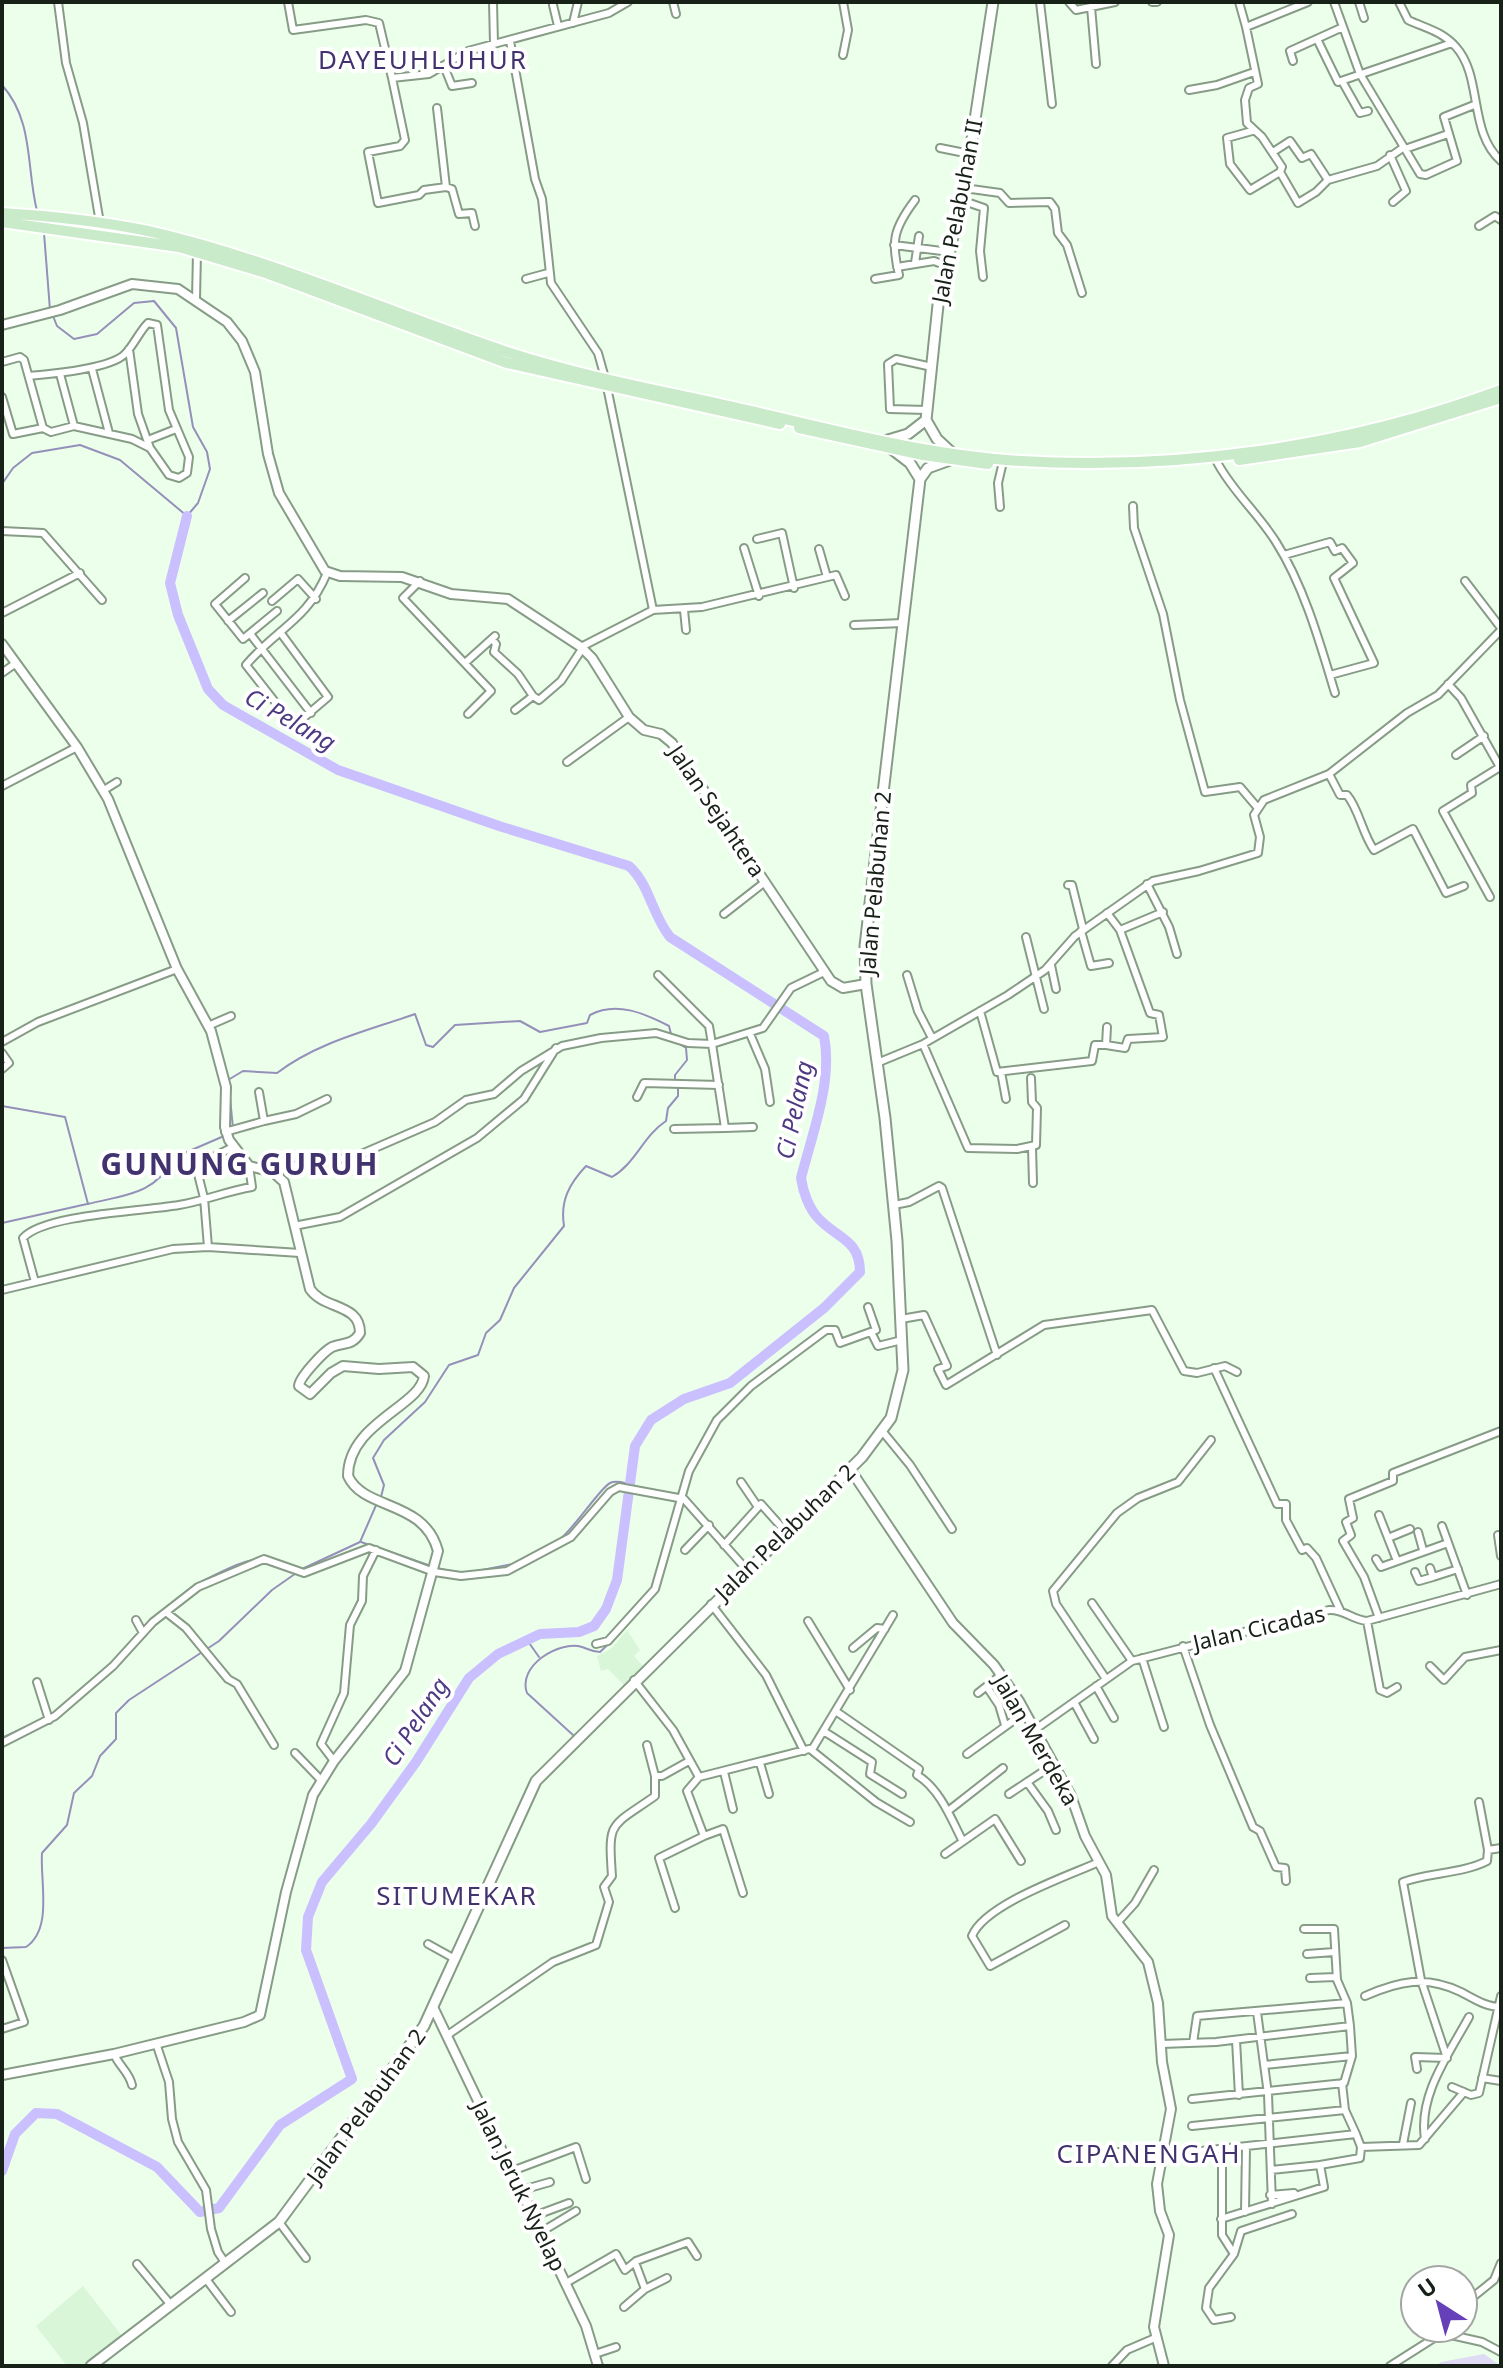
<svg xmlns="http://www.w3.org/2000/svg" width="1503" height="2368" viewBox="0 0 1503 2368" font-family="'Noto Sans',sans-serif">
<rect width="100%" height="100%" fill="#ecffeb"/>
<path fill="#d9f6d9" d="M627,1630l13,20 -6,6 9,10 -19,19 -16,-16 -7,2 -4,-15 15,-8z
M83,2286l40,51 -38,29h-18l-31,-40z"/>
<path fill="#dfdbf5" d="M1484,2354l17,12h-65l5,-4z"/>
<g fill="none" stroke-linecap="round" stroke-linejoin="round">
<path stroke="#9590ba" stroke-width="2" d="M2,85c32,36 24,82 35,126
M44,233l6,77
M2,484l11,-16 19,-15 48,-8 40,15 67,56 11,-13 12,-34 -3,-17 -14,-25 -17,-99 -22,-27 -20,2 -37,31 -23,5 -17,-13 -4,-10
M228,1080l15,-9 34,2c41,-31 90,-42 138,-59l11,31 7,2 22,-22 65,-4 20,11 47,-9 3,-8c26,-14 54,-2 79,11l2,8
M675,1081v-6l12,-15 -1,-12 -9,-6
M230,1098l3,30
M2,1106l63,11 23,87c35,-9 68,-9 85,-46l51,-22
M2,1223l85,-19
M381,1497l3,-12 -11,-27 11,-18 41,-38 24,-37 29,-10 8,-22 14,-13 14,-32 50,-62c-4,-25 5,-42 22,-60l26,11c24,-14 31,-41 54,-56l2,-13 10,-12v-9
M558,1541c16,-12 42,-53 52,-58 6,-3 14,0 20,1
M361,1542l70,24
M437,1568l13,3
M472,1572l41,-8
M199,1583c28,-14 61,-35 90,-18
M527,1640l12,17
M96,1677l16,-14
M573,1735l-46,-42c-10,-27 32,-53 55,-46 7,2 10,5 18,5l20,-19
M2,1738l42,-20
M2,1948l24,-1c27,-18 14,-65 16,-94l25,-28 7,-32 18,-17 8,-20 16,-17v-26l13,-13 90,-59 53,-51 30,-21 58,-27 17,-39"/>
<path stroke="#cabfff" stroke-width="10" d="M2,2171l13,-37 21,-21 21,1 100,53 43,45 19,-4 61,-83 72,-46 -46,-129 2,-33 14,-35 49,-58 45,-62 53,-84 29,-24 42,-20 39,-2 15,-6 12,-17 11,-29 18,-134 16,-26 33,-21 46,-16 94,-75 36,-36c0,-32 -22,-33 -41,-53 -10,-10 -16,-27 -18,-41 11,-44 32,-96 23,-142l-154,-99c-18,-22 -20,-52 -41,-71l-130,-40 -161,-56 -115,-65 -15,-16 -30,-74 -8,-32 17,-67"/>
<g stroke="#879c87" stroke-width="10">
<path id="minor" d="M58,2l8,61 17,60 17,100
M288,2l5,28 73,-10 13,3 13,55 37,-4 39,-23 141,-38 19,-11
M493,2l1,42
M673,2l3,12
M843,2l5,28 -5,25
M1040,2l12,102
M1069,2l7,8 39,-8
M1152,2h5
M1239,2l7,25 62,-25
M1334,2l26,72 60,100 6,1 31,-14 -13,-44 30,-12
M1359,2l5,16
M1399,2l9,18c17,8 34,11 48,27 27,30 12,85 45,114
M553,5l5,21
M1091,7l5,57
M573,23l5,-21
M1246,27l12,57 -9,4 -4,12 2,23 15,14 20,30 -2,5 -30,18 -20,-26 -3,-26 25,-7
M1317,39l21,43 114,-39
M510,41l25,138 7,20 9,84 47,70 7,25
M1293,61l-3,-10 53,-24
M444,66l8,20 20,-3
M392,78l13,62 -5,6 -32,6 10,51 41,-8 5,-5 22,-3
M1342,81l18,32 8,-2
M1189,90l28,-5 37,-13
M437,108l9,79 6,2 7,25 13,-1 3,13
M940,148l30,6
M1405,149l43,-15
M1273,152l17,-11 12,17 9,-4 17,26
M1390,155l16,36 -13,11
M1280,172l18,31 18,-11 12,-12 49,-14 27,-19
M964,188l36,5 9,10 41,-1 5,7 3,24 9,12 15,48
M961,200l23,8 -4,43 3,26
M1479,226l16,-10 6,4
M894,245l56,7
M915,263l4,-27
M897,267l37,-6 13,5
M526,279l22,-6
M875,279l24,-4c-8,-33 -6,-46 16,-75
M196,300l1,-48
M129,349l9,65 12,34
M2,362l18,-5 4,3 19,68 -30,6 -11,-37
M92,369l17,64
M60,374l14,52
M29,376c22,-2 81,-7 96,-22 9,-9 14,-22 23,-31l9,2 12,85 20,47 -2,16 -8,5 -10,-3 -19,-27 -18,-9 -58,-13 -23,6 -8,-4
M927,410l-37,-1 -2,-45 8,-5 36,8
M148,440l28,-11
M1217,462c15,29 41,51 59,80 28,44 44,101 59,151
M1133,506l1,22 29,86 17,86 25,92 35,-5 17,20
M1000,507l-2,-24 4,-17
M2,531l41,2 59,67
M757,539l25,-6 12,55
M744,548l15,48
M819,549l8,28
M1284,555l46,-13 5,9 7,-3 11,15 -19,15 40,85 -44,12
M245,578l-30,26 28,35 34,-28
M420,581l-17,17 88,93 -23,23
M1465,581l36,47
M272,601l26,-22 18,20
M653,610l49,-3 134,-32 9,21
M684,610l2,20
M2,613l78,-40
M228,621l35,-28
M854,625l49,-2
M280,632l48,65 -34,29 -48,-61c31,-37 61,-44 81,-92
M251,635l60,78
M492,639l4,5 -2,8 24,22 15,22
M581,647l72,-37 -46,-223
M465,663l30,-27
M2,673l14,-10
M1448,684l13,14 40,71
M515,710l18,-14 6,4 22,-19 21,-32
M1456,755l28,-19
M567,762l62,-45
M1329,774l11,21h7c12,14 15,38 27,55l39,-21 33,64 18,-7
M2,786l75,-39
M104,790l13,-8
M1147,884l22,43 8,27
M1068,885h4l11,44
M1490,897l-47,-86 29,-18 -1,-8 29,-18
M1107,913l13,17 30,83 9,2 4,22 -35,2 -3,9 -19,-3 1,-18
M724,914l41,-32
M1120,930l43,-18
M1081,931l10,35 18,-3
M1026,937l18,72
M1051,965l5,24
M907,975l11,36 14,27
M980,1011l17,61 95,-11 3,-16h11
M208,1026l23,-10
M750,1034l15,35 5,33
M2,1042l36,-20 139,-53
M923,1044l45,104 49,1 19,-4 1,-37 -5,-6 -1,-24
M2,1053l7,10 -7,6
M877,1063l46,-19 85,-49 37,-25 30,-34 78,-55 46,-10 59,-18 2,-16 -6,-22 10,-15 65,-26 78,-61 31,-18 63,-65
M1001,1072l5,27
M637,1097l7,-14 75,2
M264,1121l32,-7 31,-15
M753,1127l-28,1 -13,-84 51,-16 28,-40 33,-16
M674,1129l51,-1
M225,1132l39,-11 -5,-29
M1032,1147l1,36
M273,1172l42,-12 37,-2 83,-36 31,-22 28,-6 27,-23 41,-25 39,-8 55,-5 32,10 24,1 -3,-18 -51,-51
M894,1205l15,-3 30,-16 3,2 55,167
M294,1226l46,-9 137,-79 47,-39 32,-51
M208,1247l-4,-49 -8,-32 37,-19
M35,1282l-12,-44c21,-24 123,-27 156,-33 25,-4 48,-14 73,-18l-3,-21
M2,1290l171,-41 35,-2 92,6
M901,1319l23,-4 23,51 -9,3 8,16 98,-60 108,-15 32,61 13,2 28,-7 12,6
M871,1332l7,14 24,-6
M1214,1368l63,136h9v16l16,30 5,-2 9,10 24,52
M883,1432l27,33 42,64
M741,1482l17,25
M1379,1515l18,46
M1442,1526l25,69
M1418,1532l5,18
M1498,1535l3,21
M1388,1538l22,-9
M724,1545l37,-41 24,27
M685,1550l24,-25
M1376,1559l5,8 67,-24
M1430,1568l3,9 25,-8
M1415,1572l4,9 14,-4
M1092,1603l40,58
M711,1604l55,71 38,76
M167,1613l19,15 42,51 9,5 37,61
M1379,1618l-15,-41 -21,-36 8,-6 -5,-13 7,-4 -4,-19 44,-18v-8l108,-42
M136,1620l7,13
M808,1621l42,69
M1367,1621l13,69 7,3 10,-6
M596,1644l12,-3 47,-52 34,-118 28,-51 34,-34 75,-56h9l5,13 36,-13 -8,-23
M1183,1646l27,79 43,102 7,4 16,36 9,1 1,13
M853,1648l24,-20 8,1
M1142,1658l22,69
M1430,1666l14,14 21,-23 36,-7
M1106,1679l-50,-75 -3,-13 64,-78 21,-15 40,-16 33,-42
M634,1680l39,50 26,47 -12,14 17,45 -45,22 16,50
M37,1682l12,38
M1096,1686l18,32
M987,1687l12,18 6,20
M978,1693l23,-18
M1074,1702l20,37
M837,1712l82,57 -2,6c22,13 34,43 45,65
M1033,1731l99,-70 197,-51c15,-1 23,10 38,11l134,-37
M825,1732l47,30 -2,12 32,20
M2,1743l53,-27 58,-50 40,-44 45,-35 66,-28 40,14 65,-25 65,24 27,4 46,-5 64,-34 39,-45 9,-5 65,12 62,70
M647,1745l8,31h7l27,-15
M810,1749l66,53 34,20
M295,1753l26,27
M967,1754l57,-41
M334,1761l-13,-17 23,-51 6,-68 12,-24 1,-25 13,-26
M760,1763l9,31
M724,1772l9,37
M699,1777l114,-29 80,-133
M1027,1782l21,29 8,19
M1009,1794l44,-29
M1479,1802l9,48 13,-2
M948,1811l55,-43
M704,1836l19,-7 20,64
M945,1854l50,-35 26,42
M1117,1923l18,-20 19,-33
M1065,1925l-75,41 -18,-30c13,-32 96,-60 127,-74
M428,1944l27,15
M1307,1954l27,-2
M2,1960l22,62 -22,7
M1310,1978l26,-1
M1365,1996c34,-15 61,-21 96,-4 13,7 25,15 40,15
M1257,2012l11,82 4,110
M449,2034l104,-72 43,-17 13,-43 -5,-15 8,-11c-4,-57 -2,-48 43,-80v-20
M1236,2040l3,55
M156,2043l13,39 3,37 6,23 28,48 5,39 7,23 8,12
M1193,2043l4,-27 150,-13
M1162,2044l54,-2 134,-16 -3,-23 -10,-23 -3,-51h-30
M114,2054c5,12 15,18 18,31
M1264,2065l88,-9
M1417,2069l-2,-12 32,1 -26,-78 -18,-98c28,-10 58,-8 84,-21l1,-11
M1482,2078l19,3
M1342,2083l3,27 11,24
M1452,2087l19,8 8,-2 22,-97
M1192,2099l152,-16 8,-27 -2,-30
M1192,2126l153,-16
M1425,2139c-7,-44 24,-85 44,-122
M1403,2144l8,-41
M1361,2147l58,-2 45,-53
M1222,2150v85l12,19 -25,34 -3,20 8,12 17,-3
M1201,2151l155,-17 5,13 -1,11 -40,7
M1105,2154l15,-2 39,7
M512,2171l64,-24 10,32
M522,2190l28,-8
M1270,2195l24,-2
M1245,2212l1,-65
M534,2216l35,-13
M1221,2219l103,-32 -4,-22 -49,5
M279,2222l27,36
M541,2232l35,-21
M1234,2254l7,-23 51,-17
M137,2264l34,41
M636,2265l9,24
M206,2279l25,33
M566,2283l50,-29 9,16 11,-9 52,-19 9,14
M1463,2305l31,-25 7,-17
M624,2307l21,-18 22,-11
M595,2354l21,-7
M1112,2366l15,-16 28,-12
M1390,2366l52,-33 40,9 19,10"/>
</g>
<g stroke="#879c87" stroke-width="12">
<path id="tertiary" d="M2,325l58,-15 72,-26 46,5 49,33 15,19 13,31 13,82 11,39 46,78 15,5 62,1 49,17 57,5 73,48 11,11 37,59 15,13 17,4 11,9 159,238 12,7 23,-4
M2,644l75,103 31,52 69,170 34,62 15,56 -1,40 4,13 20,26 24,6 11,10 26,107c14,21 50,14 50,44 -8,13 -16,9 -28,14 -9,5 -33,31 -33,39l11,8 21,-21 12,-7 36,3 34,-2 11,9c-3,30 -76,47 -76,100 16,35 76,23 90,75l-33,120 -71,90 -21,34 -27,97 -26,123 -16,7 -130,32 -112,21
M850,1469l103,154 41,42 25,36 52,95 14,40 21,39 6,41 36,46 10,41 4,59 9,47 -14,75 3,27 9,24 -15,92 10,39
M434,2009l152,317 12,40"/>
</g>
<g stroke="#879c87" stroke-width="13">
<path id="secondary" d="M926,420l12,-115 29,-133 26,-170
M926,420l11,19 14,13
M888,440l20,-6 18,-14
M893,450l17,13 10,16
M91,2366l188,-144 145,-196 112,-245 326,-324 29,-39 12,-48 -6,-129 -12,-123 -19,-134 -1,-38 55,-467 8,-11 22,-8"/>
</g>
<g stroke="#fff" stroke-width="14">
<path id="primary" d="M2,213c49,3 98,8 146,18 123,28 240,81 359,121 73,24 151,38 226,55 89,20 182,46 273,53 167,12 339,-12 495,-70
M2,222l177,25 87,26 241,90 273,61
M799,428l124,27 65,9
M1239,460l121,-18 141,-44"/>
</g>
<use href="#minor" stroke="#fff" stroke-width="6"/>
<use href="#tertiary" stroke="#fff" stroke-width="8"/>
<use href="#secondary" stroke="#fff" stroke-width="9"/>
<use href="#primary" stroke="#caebc9" stroke-width="10"/>
</g>
<g text-anchor="middle" stroke-width="8" stroke-linejoin="round" paint-order="stroke">
<g font-size="22" fill="#182118" stroke="#fff">
<text transform="translate(957 211) rotate(-79)" y="8">Jalan Pelabuhan II</text>
<text transform="translate(717 811) rotate(56)" y="8">Jalan Sejahtera</text>
<text transform="translate(875 883) rotate(-85)" y="8">Jalan Pelabuhan 2</text>
<text transform="translate(785 1532) rotate(-44)" y="8">Jalan Pelabuhan 2</text>
<text transform="translate(1259 1628) rotate(-13)" y="8">Jalan Cicadas</text>
<text transform="translate(1036 1740) rotate(60)" y="8">Jalan Merdeka</text>
<text transform="translate(366 2106) rotate(-54)" y="8">Jalan Pelabuhan 2</text>
<text transform="translate(519 2186) rotate(64)" y="8">Jalan Jeruk Nyelap</text>
</g>
<g font-size="24" font-style="italic" fill="#4d3a83" stroke="#fff">
<text transform="translate(290 720) rotate(30)" y="8">Ci Pelang</text>
<text transform="translate(795 1110) rotate(-78)" y="8">Ci Pelang</text>
<text transform="translate(416 1722) rotate(-57)" y="8">Ci Pelang</text>
</g>
<g font-size="26" letter-spacing="2" fill="#42336f" stroke="#fff">
<text x="423" y="69">DAYEUHLUHUR</text>
<text x="457" y="1905">SITUMEKAR</text>
<text x="1149" y="2163">CIPANENGAH</text>
</g>
<g font-size="30" font-weight="bold" letter-spacing="2" fill="#42336f" stroke="#fff">
<text x="240" y="1175">GUNUNG GURUH</text>
</g>
</g>
<rect width="1503" height="2368" fill="none" stroke="#182118" stroke-width="8"/>
<g transform="translate(1439 2304) rotate(324)"><circle r="38" fill="#ffffff" stroke="#a3a6a3" stroke-width="2"/>
<path d="M0-6L14 30L0 20L-14 30Z" fill="#6540b9"/>
<text y="-12" font-size="22" font-weight="bold" text-anchor="middle" fill="#182118">U</text>
</g>
</svg>
